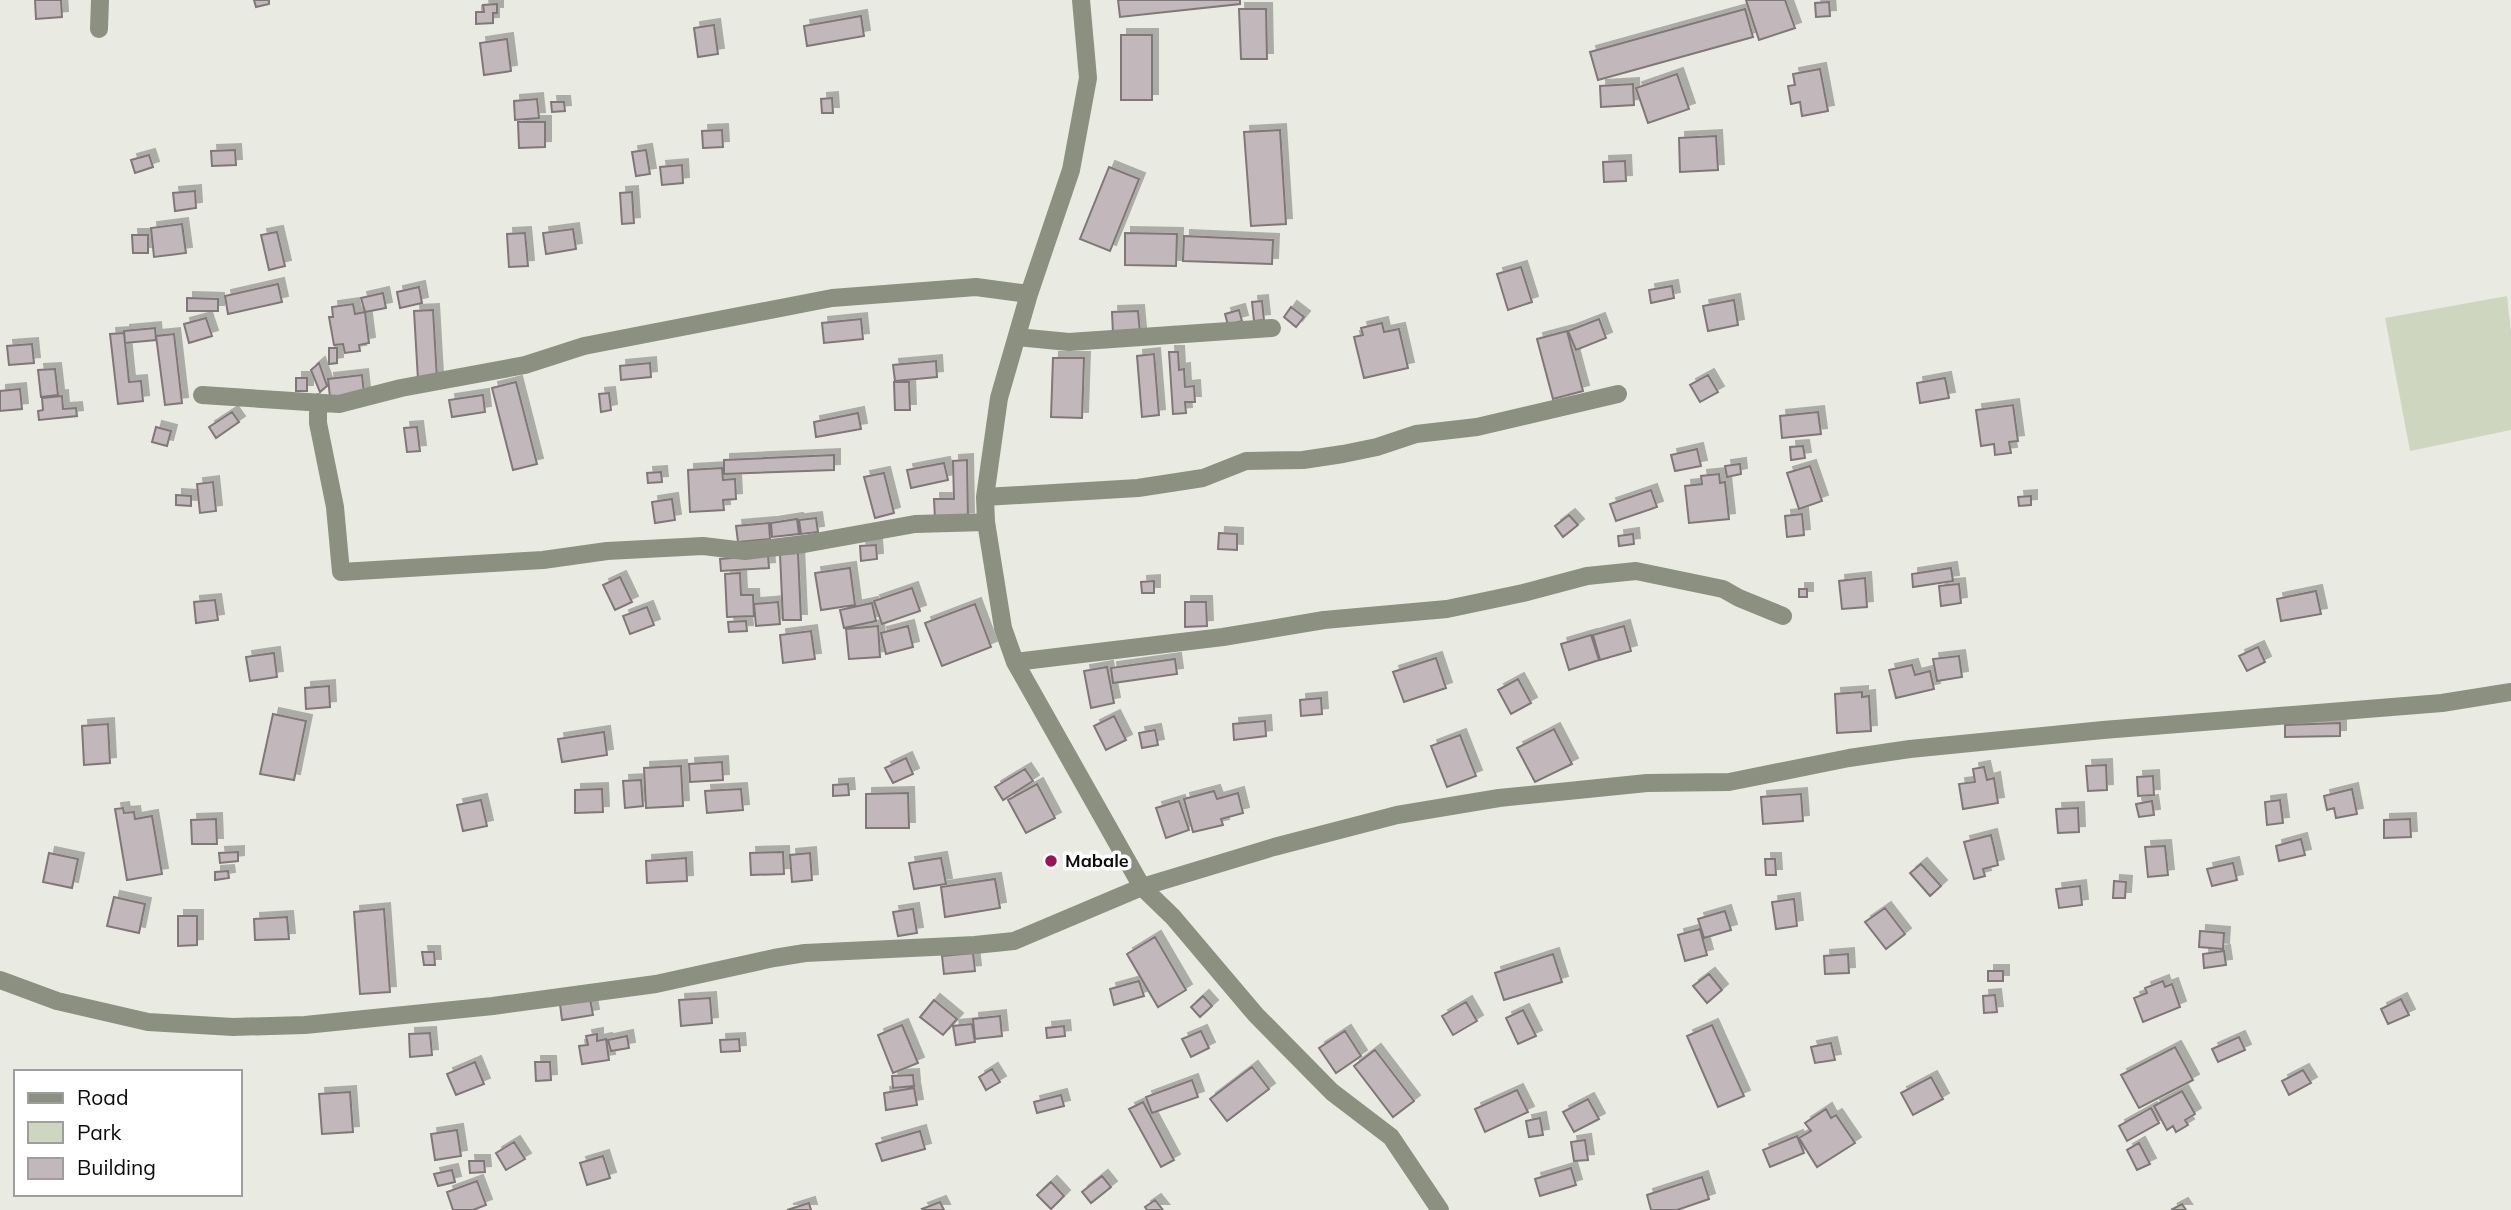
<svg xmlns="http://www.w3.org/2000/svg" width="2511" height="1210" viewBox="0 0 2511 1210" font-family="Mulish,sans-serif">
<defs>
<filter id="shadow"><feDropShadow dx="6" dy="-6" stdDeviation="0" flood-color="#0004"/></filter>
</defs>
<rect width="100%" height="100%" fill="#e9ebe2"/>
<path fill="#cfd6c0" d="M2507,296l4,37v97l-101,21 -25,-133z"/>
<path fill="#c2b8bb" stroke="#807779" stroke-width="2" filter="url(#shadow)" d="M35,0h26l1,17 -26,2z
M254,0h15v4l-13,3z
M1118,0h122v4l-120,13z
M1746,0h39l10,28 -36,12z
M1829,2l1,14 -14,1 -1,-14z
M497,4v9h-4v10l-17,1v-12h8l-1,-7z
M1239,9h27l1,50h-26z
M1745,9l8,28 -155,43 -8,-28z
M861,16l3,20 -57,10 -3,-20z
M714,25l4,29 -20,3 -4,-29z
M1121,35h31v65h-31z
M507,39l4,32 -27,4 -4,-32z
M1820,69l8,42 -26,5 -2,-14 -9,2 -3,-18 7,-1 -2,-11z
M1677,74l12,35 -41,14 -12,-35z
M1633,84l1,21 -33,2 -1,-21z
M832,98l1,15h-11l-1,-14z
M537,99l2,19 -24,2 -1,-19z
M551,102h13l1,9 -13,1z
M518,122h27v25l-26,1z
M722,130l1,17 -20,1 -1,-17z
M1280,130l6,94 -35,2 -7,-94z
M1716,136l2,34 -38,2 -1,-34z
M235,150l1,15 -24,1 -1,-15z
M646,150l4,24 -14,2 -4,-24z
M149,155l4,12 -18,6 -4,-13z
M1625,161l1,20 -22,1 -1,-20z
M682,165l1,18 -21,2 -2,-18z
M1109,167l30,12 -29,72 -30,-12z
M195,191l1,17 -21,3 -2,-18z
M632,192l2,31 -12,1 -2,-31z
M182,224l4,29 -32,4 -3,-29z
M573,229l3,20 -30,5 -3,-21z
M277,232l8,34 -16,4 -8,-35z
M525,233l3,33 -19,1 -2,-33z
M1125,233l52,1 -1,32 -51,-1z
M132,235h16v18h-15z
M1184,236l89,4 -1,24 -89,-3z
M1521,267l11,35 -24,8 -11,-36z
M278,284l4,18 -54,12 -3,-18z
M1672,286l2,12 -23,5 -2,-13z
M419,287l3,16 -22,5 -3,-16z
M383,293l3,15 -21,4 -4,-14z
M187,298l31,1v12h-31z
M1734,300l4,25 -30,6 -5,-25z
M1262,301l2,19 -10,1 -2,-19z
M353,304l2,10 10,-2 4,31 -10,2 1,6 -15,2 -2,-9 -9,1 -5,-28h4l-1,-10z
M1291,307l13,10 -8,10 -12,-10z
M433,310l4,69 -19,1 -4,-69z
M1239,310l3,11 -14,4 -3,-11z
M1138,311l2,22 -27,1 -1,-22z
M206,318l6,18 -23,7 -5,-19z
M861,319l2,20 -39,4 -2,-20z
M1599,319l7,19 -30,12 -8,-19z
M1382,323l2,9 15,-3 9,39 -44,10 -10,-41 9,-2 -2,-7z
M155,328l1,12 -31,3 -1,-12z
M1567,331l16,60 -30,8 -16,-60z
M124,333l5,49 12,-1 2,20 -25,3 -8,-70z
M174,334l8,69 -17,2 -9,-69z
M32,344l2,19 -25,2 -2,-19z
M329,348h8v15l-8,1z
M1169,352h9l1,18 5,-1 1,18 9,-1 1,16h-10l1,11 -13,1z
M1154,354l5,61 -17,2 -5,-61z
M1053,358h31l-2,60 -31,-1z
M936,361l1,16 -42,4 -2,-16z
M319,363l8,23 -7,6 -9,-22z
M650,363l1,14 -30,3 -1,-14z
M55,369l3,26 -17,2 -3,-27z
M362,375l2,18 -34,4 -2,-18z
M1708,375l10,17 -18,10 -10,-17z
M296,378h11v13h-11z
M1945,378l4,20 -29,5 -3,-20z
M516,382l21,82 -24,6 -21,-82z
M894,382h15l1,28h-15z
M20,389l2,20 -22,2v-20z
M609,393l2,17 -10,2 -2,-18z
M483,395l2,17 -33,5 -3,-17z
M62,396l1,13 13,-1 1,8 -38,4 -1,-9 5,-1 -1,-12z
M2013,405l5,36 -9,1 2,11 -16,2 -1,-11 -13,2 -5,-36z
M232,412l7,10 -23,16 -7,-11z
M1818,412l3,22 -39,4 -2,-22z
M858,413l3,16 -45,8 -2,-15z
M156,427l15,4 -4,15 -15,-4z
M417,427l3,24 -13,1 -3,-24z
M1803,446l2,12 -14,2 -1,-13z
M1697,449l4,17 -26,5 -4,-16z
M834,455v15l-110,4v-14z
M967,460l1,58 -33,1 -1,-20h20l-1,-38z
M944,463l4,17 -37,8 -4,-18z
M1740,464l1,10 -14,3 -2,-11z
M1810,466l12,35 -23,8 -12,-36z
M722,468l1,12 12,-1 1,20 -13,1 1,10 -34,2 -2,-42z
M661,472l1,10 -14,1 -1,-10z
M884,473l10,40 -19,5 -11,-41z
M1719,474l1,9 5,-1 4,37 -40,4 -4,-37 17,-2 -1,-8z
M213,482l3,29 -16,2 -3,-29z
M1651,490l6,17 -41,14 -6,-17z
M176,495l15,1v10l-15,-1z
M2031,496v9l-12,1 -1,-9z
M672,499l3,21 -20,3 -3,-21z
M1802,514l2,21 -17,2 -2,-21z
M1569,515l9,10 -15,12 -8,-11z
M816,518l2,14 -17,2 -2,-14z
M797,519l2,15 -27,3 -1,-14z
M769,523l1,16 -32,3 -2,-16z
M1219,533l18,1v16l-19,-1z
M1633,534l1,10 -15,2 -1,-10z
M876,545l1,14 -16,2 -1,-15z
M798,553l3,67h-18l-3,-66z
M768,555l1,13 -48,3 -1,-12z
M850,568l5,37 -34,5 -6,-37z
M1951,568l2,13 -40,6 -1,-13z
M740,573l1,22h12l1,21 -27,1 -2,-43z
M620,577l12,25 -17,8 -12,-25z
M1865,578l2,29 -25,2 -3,-28z
M1154,581v12h-12l-1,-11z
M1959,584l2,19 -20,3 -2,-20z
M912,588l8,23 -38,13 -8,-23z
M1799,589h8v8h-8z
M2316,591l5,23 -40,7 -4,-22z
M215,600l3,20 -22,3 -2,-21z
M778,602l2,22 -24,2 -2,-22z
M1185,602h21l1,24 -22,1z
M872,603l4,18 -32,7 -4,-18z
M975,604l16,43 -49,19 -17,-43z
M647,607l7,18 -24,9 -7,-18z
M746,621l1,10 -18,1 -1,-10z
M878,626l2,31 -31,2 -3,-30z
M908,626l5,21 -27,7 -5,-21z
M1624,626l7,25 -31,9 -7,-25z
M811,631l4,28 -32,4 -3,-28z
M1591,635l8,25 -30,10 -8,-26z
M2258,647l7,15 -18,9 -8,-15z
M274,653l3,24 -27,4 -4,-24z
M1959,656l3,21 -25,4 -4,-22z
M1436,658l10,30 -42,14 -11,-30z
M1175,659l2,15 -64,9 -2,-15z
M1912,665l3,10 15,-4 4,18 -38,9 -7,-28z
M1107,667l7,36 -23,5 -7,-37z
M1518,679l13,24 -20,11 -13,-24z
M329,686l1,21 -24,2 -1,-21z
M1862,692v5l7,-1 2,35 -34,2 -2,-39z
M1321,698l1,16 -21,2 -1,-16z
M273,714l33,7 -12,59 -34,-6z
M1114,716l12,24 -20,10 -12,-24z
M1265,721l1,15 -32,4 -1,-16z
M2340,723v13l-55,1v-12z
M108,724l2,39 -26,2 -2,-39z
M1554,729l18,35 -37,18 -18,-34z
M1155,730l3,15 -16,3 -3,-15z
M604,732l3,23 -45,7 -4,-23z
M1460,735l16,41 -29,11 -16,-41z
M906,758l7,16 -20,9 -8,-15z
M722,762l1,18 -33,2 -1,-18z
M2106,765l1,25 -19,1 -2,-25z
M681,766l2,40 -37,2 -2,-40z
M1984,767l3,13 7,-2 4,25 -35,6 -4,-25 16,-2 -2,-13z
M1025,769l8,12 -30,19 -8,-13z
M2153,776l1,19 -16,1 -1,-19z
M641,780l2,26 -18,2 -2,-27z
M848,784l1,11 -16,1v-11z
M1037,784l18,34 -29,15 -18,-33z
M602,789l1,23 -28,1v-23z
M741,789l2,21 -36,3 -2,-22z
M2352,789l5,25 -21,4 -2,-10 -7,2 -3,-14z
M1214,791l3,8 21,-6 5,20 -22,6 2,6 -30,7 -9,-33z
M908,793l1,35h-43v-34z
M1801,794l2,27 -40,3 -2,-27z
M481,800l6,26 -24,5 -6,-26z
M2280,800l3,23 -16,2 -2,-23z
M1179,801l10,29 -23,8 -10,-30z
M2152,801l2,14 -15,2 -3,-13z
M123,808l1,5 10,-1 1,7 17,-3 10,58 -35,6 -12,-71z
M2078,808l1,24 -21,1 -2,-24z
M216,819l1,25h-25l-1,-24z
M2410,819l1,18 -27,1v-18z
M1991,835l7,30 -15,4 2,7 -11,3 -10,-37z
M2301,839l4,16 -26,6 -3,-15z
M2165,846l3,29 -20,2 -3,-30z
M238,852v9l-18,2 -1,-10z
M783,852l1,22 -33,1 -1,-22z
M49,853l29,6 -6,29 -29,-6z
M810,853l2,27 -20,2 -2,-27z
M686,858l1,23 -40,2 -1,-22z
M941,858l5,26 -32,5 -5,-26z
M1765,859h10l1,16h-10z
M2233,863l4,17 -25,6 -5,-17z
M1921,864l20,22 -11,10 -20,-23z
M228,871l1,7 -14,2v-8z
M995,879l5,29 -55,9 -4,-30z
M2114,881l12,1 -1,16h-12z
M2080,886l2,19 -23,3 -3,-19z
M114,897l31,7 -6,29 -32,-7z
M1794,899l3,27 -21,3 -4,-27z
M1885,908l20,26 -19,15 -21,-27z
M384,909l6,83 -30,2 -6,-82z
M913,909l4,24 -19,3 -5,-24z
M1725,911l6,19 -27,8 -6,-19z
M178,916h19v29l-19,1z
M287,917l2,22 -34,1 -1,-21z
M1700,929l7,26 -22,6 -7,-26z
M2200,931l24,2 -1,16 -24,-2z
M1155,937l31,53 -28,17 -31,-53z
M2224,951l2,14 -22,3 -1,-14z
M422,952h12l1,13h-11z
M973,953l2,18 -31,3 -2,-18z
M1553,954l9,28 -58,18 -9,-27z
M1848,954l1,19 -24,1 -1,-18z
M1988,971h15v10h-15z
M1709,974l13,16 -15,13 -14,-17z
M1139,981l5,15 -30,9 -4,-16z
M2163,981l2,6 7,-3 8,23 -37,15 -9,-24 13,-5 -2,-5z
M1995,995l2,17 -13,1 -1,-17z
M1203,996l9,10 -12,11 -9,-10z
M710,998l2,25 -31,3 -2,-26z
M590,999l3,16 -31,5 -2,-16z
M2401,999l8,16 -21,9 -7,-15z
M934,1000l23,19 -14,16 -23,-18z
M1466,1002l11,19 -24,14 -11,-19z
M1523,1010l13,26 -18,8 -12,-26z
M1000,1016l2,20 -27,3 -2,-20z
M972,1024l3,18 -19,3 -3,-19z
M902,1025l16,38 -25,10 -15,-38z
M1712,1025l32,71 -26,11 -31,-71z
M1064,1026l1,10 -18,2 -1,-10z
M1201,1031l8,17 -18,9 -9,-18z
M1345,1031l16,25 -25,17 -17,-25z
M430,1033l2,22 -22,2 -1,-23z
M597,1034v7l9,-2 3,21 -27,4 -3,-18 9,-1 -2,-9z
M627,1036l2,12 -18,3 -3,-11z
M2239,1037l6,13 -27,12 -6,-13z
M739,1039l1,12 -19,1 -1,-12z
M1831,1043l4,17 -20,3 -4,-16z
M2175,1047l18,33 -54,28 -18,-33z
M1375,1050l39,51 -21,16 -39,-51z
M475,1062l9,22 -28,11 -9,-21z
M535,1062h15l1,18 -15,1z
M1252,1067l17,22 -42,32 -17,-22z
M992,1069l8,13 -14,8 -7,-13z
M2303,1070l8,13 -22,12 -7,-14z
M913,1075l1,11 -21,2 -1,-12z
M1931,1077l12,22 -30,16 -12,-22z
M1192,1080l6,17 -46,16 -6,-16z
M914,1088l3,17 -31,5 -2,-17z
M1517,1090l11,22 -43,20 -10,-23z
M2182,1091l13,23 -10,6 3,5 -12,7 -3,-6 -6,4 -13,-24z
M350,1092l3,40 -31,2 -3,-40z
M1061,1095l3,11 -27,7 -3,-11z
M1588,1099l11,20 -25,13 -11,-20z
M1143,1102l31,58 -13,7 -32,-58z
M2151,1108l8,15 -32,18 -8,-15z
M1826,1109l5,9 5,-3 19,28 -38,24 -18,-29 12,-7 -6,-8z
M1540,1118l3,17 -14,2 -3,-16z
M457,1130l4,26 -26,4 -4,-26z
M920,1131l5,18 -43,12 -6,-17z
M1797,1136l7,17 -34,14 -7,-17z
M1585,1140l3,20 -14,1 -3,-19z
M514,1142l11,17 -19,11 -10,-17z
M2139,1143l11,21 -13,6 -10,-20z
M603,1156l7,22 -23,7 -7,-22z
M469,1161h15l1,11 -15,1z
M1571,1168l5,17 -36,11 -5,-17z
M452,1170l3,12 -17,4 -4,-12z
M1102,1176l9,11 -20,16 -9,-11z
M1702,1177l7,22 -32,11h-26l-4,-15z
M477,1181l9,24 -13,5h-20l-6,-18z
M1051,1182l13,14 -13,13 -14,-14z
M1155,1200l8,10h-16l-2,-3z
M940,1202l4,8h-21l-1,-1z
M809,1203l2,7h-24z
M2182,1204l4,6h-15z"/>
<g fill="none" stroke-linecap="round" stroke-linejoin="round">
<path stroke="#8b9081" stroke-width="18" d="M1081,0l7,78 -17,92 -42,124 -30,104 -14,99 1,25 17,106 12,34 127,225 31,30 83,98 76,77 59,45 49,73
M99,29l1,-29
M1017,337l52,5 203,-14
M202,395l137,9 62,-16 124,-23 59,-19 248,-48 144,-11 53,7
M318,402v21l17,84 6,65 202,-12 64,-9 96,-5 42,5 59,-7 111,-20 71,-2
M985,497l153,-9 65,-10 43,-17 57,-1 40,-6 34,-7 39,-13 61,-7 141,-33
M1015,662l208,-25 101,-17 123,-11 76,-16 64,-17 49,-5 87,18 16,9 44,18
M0,980l57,21 91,21 85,5 72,-2 188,-19 163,-22 118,-26 31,-5 170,-8 39,-4 128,-54 132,-40 123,-32 102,-17 148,-15 82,-1 120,-24 61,-9 193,-19 339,-27 69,-11"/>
</g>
<circle fill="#a01058" stroke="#fff" stroke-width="2.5" cx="1051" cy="861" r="7"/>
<g text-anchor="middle" stroke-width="7" stroke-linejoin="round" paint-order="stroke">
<g font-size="18" font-weight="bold" fill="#0c0d0a" stroke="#fff" text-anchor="start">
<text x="1065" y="867">Mabale</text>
</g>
</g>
<rect x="14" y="1070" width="228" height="126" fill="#ffffff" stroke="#9e9e9d" stroke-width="2"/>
<rect x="28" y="1093" width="35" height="10" fill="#8b9081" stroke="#9e9e9d" stroke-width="2"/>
<text x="77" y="1105" font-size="21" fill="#0c0d0a">Road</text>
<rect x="28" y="1122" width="35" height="21" fill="#cfd6c0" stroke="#9e9e9d" stroke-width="2"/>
<text x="77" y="1140" font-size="21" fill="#0c0d0a">Park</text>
<rect x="28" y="1158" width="35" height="21" fill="#c2b8bb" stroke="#9e9e9d" stroke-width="2"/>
<text x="77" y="1175" font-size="21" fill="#0c0d0a">Building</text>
</svg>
